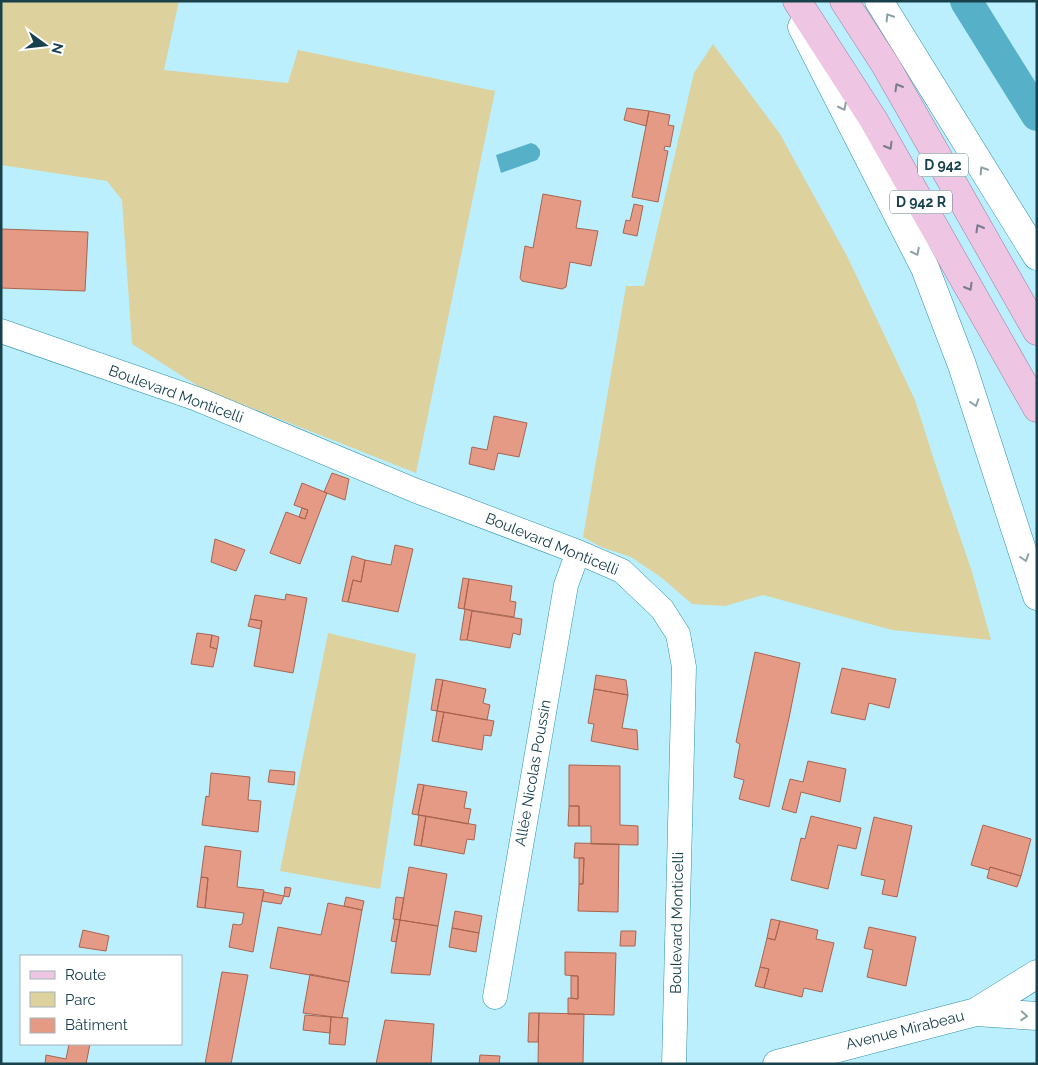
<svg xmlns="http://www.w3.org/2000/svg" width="1038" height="1065" viewBox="0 0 1038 1065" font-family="Raleway,sans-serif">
<rect width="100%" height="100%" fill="#bbeffe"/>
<path fill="#ddd19d" d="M1,1h178l-15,69 124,13 10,-33 197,41 -79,382 -215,-85 -69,-44 -10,-144 -15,-19 -106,-16z
M713,44l67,90 67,122 68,144 19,60 38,112 19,68 -99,-10 -129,-35 -38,11 -33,-2 -30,-26 -31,-21 -30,-10 -18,-10 43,-251h18l50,-213z
M328,633l88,21 -36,235 -100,-18z"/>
<path fill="#56b0c8" d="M531,143l5,2 4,5v5l-3,5 -36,13 -5,-18z"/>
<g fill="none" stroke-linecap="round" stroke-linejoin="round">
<path stroke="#56b0c8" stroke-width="32" d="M966,1l71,114"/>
</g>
<path fill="#e59a85" stroke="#a96450" d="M627,108l22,3 -3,15 -22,-6z
M649,111l21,4 -2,10 6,1 -4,21 -5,-1 -1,4 4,1 -10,51 -26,-5z
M543,194l38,7 -5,27 22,3 -7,35 -21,-4 -4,25 -4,2 -40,-8 -2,-3 5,-32 8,2z
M634,204l9,2 -6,30 -14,-3 3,-13 4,1z
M1,229l87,3 -3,59 -84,-3z
M494,416l33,7 -8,34 -21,-4 -4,17 -25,-6 3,-17 15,3z
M332,473l17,6 -4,21 -21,-8z
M302,483l25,10 -27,71 -30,-11 16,-41 19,7 3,-9 -14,-5z
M302,508l6,2 -3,9 -6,-2z
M215,539l30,11 -9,21 -25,-9z
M395,545l18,4 -15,63 -50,-10 5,-22 8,2 4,-22 26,5z
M352,556l13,4 -4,22 -8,-2 -5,22 -6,-1z
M463,578l6,1 -5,30 -6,-1z
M469,579l43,7 -2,15 6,1 -2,15 -50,-8z
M286,594l21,4 -14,75 -39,-7 8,-45 -12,-2 5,-24 30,5z
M465,609l7,2 -5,29h-7z
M472,611l50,8 -2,16 -7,-2 -3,15 -43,-8z
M250,619l12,2 -2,8 -12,-3z
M197,633l15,2 -2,12 7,2 -4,18 -22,-3z
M212,635l7,2 -2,12 -7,-2z
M755,652l45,11 -11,55 -20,89 -30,-8 5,-19 -10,-3 6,-33 -4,-2z
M842,668l54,11 -7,29 -20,-5 -4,17 -34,-7z
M596,675l30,5 2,15 -34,-6z
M436,679l7,1 -6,31 -6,-1z
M443,680l43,9 -3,14 7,2 -3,15 -50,-9z
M594,689l34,6 -6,33 15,2 1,20 -47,-9 3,-17 -6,-1z
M437,711l7,1 -6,30 -6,-1z
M444,712l50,9 -3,15 -7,-1 -2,15 -44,-8z
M808,761l38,8 -6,33 -39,-10 -5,21 -14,-4 8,-30 13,3z
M569,765l51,1v59l18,1v19l-47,-1v-18h-12v-20h-10z
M270,770l25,2 -1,13 -26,-3z
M211,773l39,4 -2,23 13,1 -3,31 -56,-7 4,-29 3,1z
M418,784l6,1 -6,30 -6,-1z
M424,785l43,7 -3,16 7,1 -3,15 -50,-9z
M569,806h10v20h-11z
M419,815l7,1 -5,30 -7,-1z
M426,816l50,9 -2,15 -7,-1 -3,15 -43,-8z
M811,816l50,12 -5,21 -18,-4 -10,44 -37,-9 10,-42 4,1z
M874,817l38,9 -15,71 -15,-3 3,-14 -24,-5z
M983,825l48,14 -10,37 -31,-9 -1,3 -18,-5z
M575,843l44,1 -1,68 -40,-1 1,-27h4l1,-26h-10z
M205,846l36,5 -4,36 27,3 -11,62 -24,-5 4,-23 6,1 3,-1 2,-11 -39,-5 3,-30 -7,-1z
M579,858h5l-1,26h-4z
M409,867l38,7 -9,52 -38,-6z
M990,867l31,9 -4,11 -30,-9z
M201,877l7,1 -3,30 -8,-1z
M285,887l6,1 -2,9 -5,-1z
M264,892l20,4 -3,8 -19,-3z
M346,897l18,4 -2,9 -18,-4z
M396,897l8,1 -4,22 -7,-1z
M328,903l34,7 -13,72 -79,-14 8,-41 43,8z
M455,911l27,5 -3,17 -27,-5z
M395,919l5,1 -4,22 -5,-1z
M771,919l9,2 -5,19 -8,-2z
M400,920l38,6 -8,49 -39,-2z
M780,921l38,9 -2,9 18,4 -12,49 -18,-4 -2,9 -38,-9 5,-19 -9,-2 7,-29 8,2z
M869,927l47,10 -10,49 -39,-9 6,-27 -9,-2z
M452,928l27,5 -3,19 -27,-5z
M83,930l26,6 -3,15 -27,-4z
M621,931h15l-1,15h-15z
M565,952l51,1 -2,62 -46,-1v-16l10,1v-23l-13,-1z
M760,967l9,2 -5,19 -9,-2z
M222,972l26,3 -17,89h-26z
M310,974l39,8 -7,36 -39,-5z
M571,976h7v23l-7,-1z
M529,1013h10l-1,29h-10z
M539,1013l45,1 -1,50h-45z
M305,1015l26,2 -1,16 -27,-3z
M331,1017l17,1 -3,27 -16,-1z
M385,1020l49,4 -3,40h-55z
M69,1044h21l-4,20h-41l1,-9 20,4z
M480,1055l20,1 -1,8h-20z"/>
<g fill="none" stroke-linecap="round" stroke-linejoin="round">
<g stroke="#2e92a9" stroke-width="25">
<path id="minor" d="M1,331l196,68 217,91 164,62 44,19 40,38 16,25 6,33 -10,397
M495,997l71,-412 12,-33"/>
</g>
<g stroke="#2e92a9" stroke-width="29">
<path id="secondary" d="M879,1l158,255
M802,27l123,241 37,97 75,231
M976,1012l61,-38
M777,1064l199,-52 61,4"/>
</g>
<g stroke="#9c7ea1" stroke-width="29">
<path id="primary" d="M797,1l76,118 164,289
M844,1l42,65 151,265"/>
</g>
<use href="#minor" stroke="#fff" stroke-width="24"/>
<use href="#secondary" stroke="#fff" stroke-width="28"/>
<use href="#primary" stroke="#eec5e3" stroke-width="28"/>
</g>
<defs><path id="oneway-chevron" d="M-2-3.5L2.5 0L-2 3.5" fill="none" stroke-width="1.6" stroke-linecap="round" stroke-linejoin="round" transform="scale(1.25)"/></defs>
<g stroke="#8ca0a5">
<use href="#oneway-chevron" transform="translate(889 17) rotate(-122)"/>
<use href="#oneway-chevron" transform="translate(843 107) rotate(63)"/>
<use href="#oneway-chevron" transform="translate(983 170) rotate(-122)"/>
<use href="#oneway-chevron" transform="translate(916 252) rotate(63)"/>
<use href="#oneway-chevron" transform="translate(975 403) rotate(72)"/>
<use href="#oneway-chevron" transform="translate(1025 558) rotate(72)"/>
<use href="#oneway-chevron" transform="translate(1024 1016) rotate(4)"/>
</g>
<g stroke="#797c8f">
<use href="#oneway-chevron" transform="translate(898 87) rotate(-120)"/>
<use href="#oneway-chevron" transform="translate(889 146) rotate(60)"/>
<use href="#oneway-chevron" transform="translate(979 228) rotate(-120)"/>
<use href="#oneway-chevron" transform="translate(969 287) rotate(60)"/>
</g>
<g text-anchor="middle" stroke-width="4" stroke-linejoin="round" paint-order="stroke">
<g fill="#fff" stroke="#5e7a81" stroke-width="1">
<rect x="918" y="153.5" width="50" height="23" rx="4"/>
<rect x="890" y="190.5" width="62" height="23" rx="4"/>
</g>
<g font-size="14" font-weight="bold" fill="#19414b">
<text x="943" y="170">D 942</text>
<text x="921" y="207">D 942 R</text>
</g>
<g font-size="15" fill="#19414b" stroke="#fff">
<text transform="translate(176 394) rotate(20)" y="5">Boulevard Monticelli</text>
<text transform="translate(552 544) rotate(22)" y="5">Boulevard Monticelli</text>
<text transform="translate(533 773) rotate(-80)" y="5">Allée Nicolas Poussin</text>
<text transform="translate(677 923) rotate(-89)" y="5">Boulevard Monticelli</text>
<text transform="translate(905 1030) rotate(-14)" y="5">Avenue Mirabeau</text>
</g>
</g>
<rect width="1038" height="1065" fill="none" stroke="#19414b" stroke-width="5"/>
<rect x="20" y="955" width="162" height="90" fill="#ffffff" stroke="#a3b3b7"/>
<rect x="30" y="971" width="25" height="8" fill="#eec5e3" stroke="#a3b3b7"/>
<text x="65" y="980" font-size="15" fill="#19414b">Route</text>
<rect x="30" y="992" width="25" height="15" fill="#ddd19d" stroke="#a3b3b7"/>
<text x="65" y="1005" font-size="15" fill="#19414b">Parc</text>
<rect x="30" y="1018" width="25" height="15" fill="#e59a85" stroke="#a3b3b7"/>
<text x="65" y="1030" font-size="15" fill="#19414b">Bâtiment</text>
<g transform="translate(45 45) rotate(105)" stroke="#ffffff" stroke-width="4" paint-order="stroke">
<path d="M0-4L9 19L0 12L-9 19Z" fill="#19414b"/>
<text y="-8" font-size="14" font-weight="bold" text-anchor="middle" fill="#19414b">N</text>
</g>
</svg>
